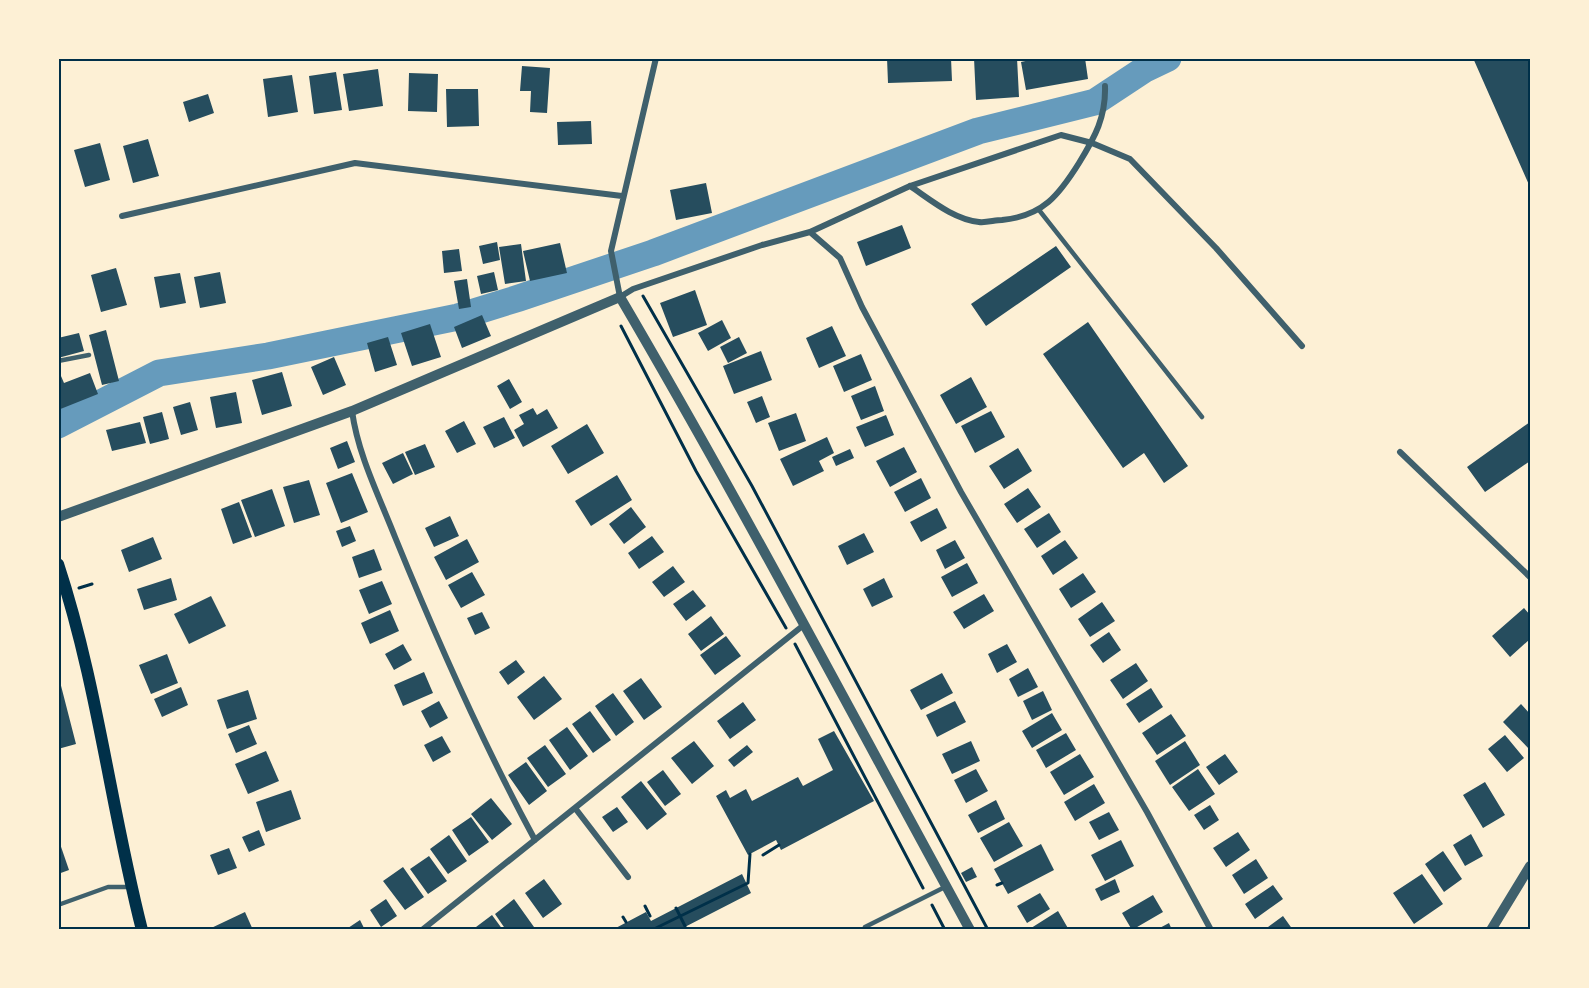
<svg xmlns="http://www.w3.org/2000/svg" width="1589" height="988" viewBox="0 0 1589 988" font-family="Arial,sans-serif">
<rect width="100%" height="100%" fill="#fdf0d5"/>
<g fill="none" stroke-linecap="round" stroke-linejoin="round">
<path stroke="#669bbc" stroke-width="27" d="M58,425l101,-52 109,-17 190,-39 61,-19 134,-45 325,-122 117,-29 50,-33 23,-11"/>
</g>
<path fill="#264d5e" d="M887,58h64l1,23 -64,2z
M974,58h43l2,39 -43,3z
M1039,58h46l3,21 -62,11 -5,-28z
M1473,58h57v129z
M522,66l28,2 -3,45 -17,-1 1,-21h-11z
M378,69l5,37 -34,5 -6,-37z
M336,72l6,38 -28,4 -5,-38z
M409,73l29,1 -1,38 -29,-1z
M292,75l6,37 -30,5 -5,-38z
M446,89h32l1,37 -32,1z
M208,94l6,19 -25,9 -6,-20z
M591,121l1,23 -34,1 -1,-23z
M148,139l11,37 -26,7 -10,-37z
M100,143l10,37 -25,7 -11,-37z
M706,183l6,30 -36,7 -6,-30z
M902,225l9,23 -45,18 -9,-24z
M497,242l3,18 -17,4 -4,-18z
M560,243l7,30 -37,8 -7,-30z
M521,244l5,37 -21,3 -6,-37z
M1056,246l15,21 -85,59 -15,-22z
M459,249l3,22 -18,2 -2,-22z
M116,268l11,37 -26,7 -10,-37z
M220,272l6,31 -26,5 -6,-31z
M494,272l4,18 -17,4 -4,-18z
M180,273l6,30 -26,5 -6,-31z
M467,279l4,28 -12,2 -5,-28z
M695,290l12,35 -34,12 -13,-34z
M482,315l9,21 -29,12 -8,-21z
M722,320l9,18 -23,13 -10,-18z
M1088,322l100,144 -24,17 -20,-30 -21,15 -80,-114z
M430,324l11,33 -29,9 -11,-33z
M832,326l14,30 -27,12 -13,-30z
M106,330l13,51 -17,4 -13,-50z
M79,333l5,18 -26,7v-20z
M388,337l9,28 -22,7 -8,-29z
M739,337l8,16 -19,10 -8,-16z
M761,351l11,29 -38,14 -11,-28z
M861,354l11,26 -28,12 -11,-26z
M334,357l12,28 -23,10 -12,-28z
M58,369l6,14 26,-10 8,21 -40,16z
M282,372l10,34 -30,9 -10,-35z
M971,377l16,30 -31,17 -16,-29z
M509,379l13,23 -12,7 -13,-23z
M875,386l9,25 -23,9 -10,-24z
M236,392l6,31 -26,5 -6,-31z
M762,396l8,21 -14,6 -9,-21z
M190,402l8,28 -17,5 -8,-28z
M533,408l4,7 10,-6 11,19 -35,19 -9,-17 10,-6 -5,-9z
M991,411l14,26 -30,16 -14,-27z
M162,412l7,27 -19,5 -7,-27z
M796,413l10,28 -27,10 -11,-28z
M886,415l8,20 -29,12 -9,-20z
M504,417l11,21 -21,10 -11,-21z
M464,421l12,23 -19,9 -12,-22z
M140,422l6,21 -34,8 -6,-21z
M1530,422v39l-45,31 -18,-25z
M587,424l17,29 -36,21 -17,-28z
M827,437l7,16 -15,8 5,10 -31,15 -13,-27z
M347,441l8,21 -17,7 -8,-21z
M425,444l10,23 -20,8 -10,-23z
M904,447l13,25 -27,15 -14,-26z
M1018,448l14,23 -28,18 -15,-23z
M850,449l4,9 -18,8 -4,-9z
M403,453l10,21 -20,10 -11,-21z
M352,473l16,39 -27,11 -15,-40z
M617,475l15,25 -41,26 -16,-25z
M921,478l10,20 -26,14 -11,-20z
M309,480l11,35 -26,8 -11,-36z
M1028,488l13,19 -24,16 -13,-19z
M272,489l13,37 -30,11 -14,-37z
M239,502l13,35 -19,7 -12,-35z
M631,507l15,20 -22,17 -15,-20z
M937,508l10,20 -26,14 -11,-20z
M1049,513l12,19 -24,16 -13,-19z
M450,516l9,20 -25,11 -9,-19z
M350,526l6,15 -14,6 -6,-16z
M864,533l10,19 -27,13 -9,-19z
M652,536l12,16 -25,17 -11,-16z
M153,537l9,22 -33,13 -8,-22z
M467,539l12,23 -33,18 -12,-23z
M955,540l10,18 -20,11 -9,-19z
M1065,540l13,18 -25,17 -12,-19z
M374,549l8,21 -23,8 -7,-21z
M967,563l11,20 -26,14 -11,-20z
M673,566l12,16 -21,15 -12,-15z
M472,572l13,23 -24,13 -13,-23z
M1083,573l13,19 -25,16 -12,-19z
M171,578l6,22 -33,10 -7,-21z
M884,578l9,19 -21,10 -9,-18z
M382,581l10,23 -23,10 -10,-24z
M693,590l13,16 -20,15 -13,-17z
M984,594l10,17 -30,18 -11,-17z
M211,596l15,30 -37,18 -15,-30z
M1102,602l13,19 -25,16 -12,-18z
M1524,608l6,7v24l-20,18 -18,-21z
M390,610l9,21 -29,13 -9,-21z
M482,612l8,16 -15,7 -8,-17z
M711,616l13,18 -23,17 -13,-17z
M1109,632l12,18 -18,13 -13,-18z
M726,636l15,20 -26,19 -15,-20z
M403,644l9,16 -18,10 -9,-16z
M1007,644l10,18 -20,11 -9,-19z
M167,654l11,29 -27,11 -12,-29z
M516,660l9,12 -17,13 -9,-13z
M1136,663l12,18 -25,18 -13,-19z
M1028,668l10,19 -20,10 -9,-18z
M424,672l9,21 -30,13 -9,-21z
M942,673l11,20 -32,17 -11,-20z
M58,674l18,70 -18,5z
M544,676l18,23 -28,21 -17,-23z
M641,678l21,29 -18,13 -21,-29z
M181,687l7,18 -26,12 -8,-18z
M1151,688l12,19 -24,16 -13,-19z
M248,690l9,29 -30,10 -10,-29z
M1043,691l9,19 -20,10 -9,-19z
M613,693l21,29 -18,14 -21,-30z
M439,701l9,17 -18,10 -9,-17z
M955,701l11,21 -29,15 -11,-22z
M743,702l13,18 -26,19 -13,-18z
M1521,704l9,10v36l-27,-28z
M590,711l21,29 -18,13 -21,-29z
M1052,713l10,17 -30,18 -10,-17z
M1171,714l15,22 -29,19 -15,-22z
M249,725l8,19 -21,9 -8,-19z
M567,727l21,29 -18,14 -21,-30z
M834,731l40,70 -93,49 -5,-10 -28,15 -32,-59 10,-6 4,8 16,-9 6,12 46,-24 5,9 30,-16 -15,-31z
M1066,733l10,17 -30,18 -10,-18z
M1505,735l19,23 -17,14 -19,-23z
M442,736l9,16 -18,10 -9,-17z
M694,741l20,25 -22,18 -21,-26z
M971,741l9,20 -28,13 -10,-20z
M1185,741l15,24 -30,20 -15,-24z
M545,745l21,29 -18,13 -21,-29z
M747,745l6,7 -19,15 -6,-7z
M266,751l13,30 -31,13 -13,-30z
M1080,754l14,23 -30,18 -14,-23z
M1225,754l13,18 -19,13 -13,-18z
M526,762l21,29 -18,14 -21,-30z
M976,769l12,22 -22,12 -12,-23z
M1198,769l17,25 -26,17 -17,-24z
M663,770l18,24 -16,12 -18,-24z
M641,781l26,33 -20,16 -26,-33z
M1485,782l20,33 -22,13 -20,-33z
M1094,784l11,19 -30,18 -11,-19z
M291,790l10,29 -35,13 -10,-30z
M491,798l21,26 -20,16 -21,-26z
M996,800l9,19 -27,14 -10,-18z
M1210,805l9,15 -15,10 -10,-15z
M617,807l11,15 -15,10 -11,-15z
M1109,812l10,18 -20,10 -10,-18z
M471,817l18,25 -20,14 -17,-26z
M1009,822l14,24 -29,16 -14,-24z
M259,830l6,15 -16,7 -7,-15z
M1238,832l12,18 -24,17 -13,-19z
M1471,834l12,22 -18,10 -12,-21z
M449,835l18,26 -19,13 -18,-25z
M58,838l11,32 -11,4z
M1121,840l13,26 -29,15 -14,-26z
M1041,844l13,26 -46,24 -14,-25z
M229,848l8,20 -19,7 -8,-20z
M1443,851l19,28 -18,13 -19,-28z
M429,856l18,25 -19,13 -18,-25z
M1256,859l12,19 -24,16 -12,-19z
M403,867l21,30 -19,13 -22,-29z
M972,867l5,10 -11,5 -5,-9z
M742,874l9,19 -72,37h-67l34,-18 5,9z
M1422,874l21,30 -29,20 -21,-31z
M544,879l18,25 -19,14 -18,-25z
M1115,879l5,13 -19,9 -6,-12z
M1273,885l10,14 -28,20 -10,-15z
M1040,893l10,16 -23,14 -10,-17z
M1153,895l10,17 -31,18 -10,-17z
M386,899l11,17 -16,11 -11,-17z
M514,899l20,28 -3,3h-25l-11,-16z
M1058,911l11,19h-41z
M245,912l8,18h-46z
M492,915l11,15h-31z
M1283,916l10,14h-29z
M360,920l5,10h-20z
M1169,923l3,7h-16z"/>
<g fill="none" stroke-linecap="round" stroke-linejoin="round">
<path stroke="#003049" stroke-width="3" d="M643,296l109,190 236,444
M621,326l75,145 90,157
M79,588l13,-4
M795,644l128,244
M763,855l16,-10
M997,885l5,-2
M932,905l13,25
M645,906l5,10
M676,908l9,18
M623,917l3,5
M656,928l92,-45 2,-29
M601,929l1,1"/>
<path stroke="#3f606c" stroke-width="4.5" d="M1039,210l163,207
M58,361l31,-6
M58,905l50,-18h23
M865,927l82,-41"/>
<path stroke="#3f606c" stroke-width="6" d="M656,58l-45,193 9,46 13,-8 129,-44 48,-13 100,-46 151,-51 31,8 38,16 86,89 86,98
M910,186c21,14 43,33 69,36 7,1 16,-2 23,-2 41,-4 57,-25 77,-57 16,-26 27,-46 26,-77
M122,216l233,-53 267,33
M810,232l30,26 22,49 99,185 186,320 64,118
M352,411c6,44 27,85 43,126 42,103 87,205 140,303
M1400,452l130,125
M575,808l53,69
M422,930l383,-306"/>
<path stroke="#3f606c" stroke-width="10" d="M58,517l294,-106 268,-114c122,208 234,421 350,633
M1491,930l39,-64"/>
<path stroke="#003049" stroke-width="12" d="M58,564c39,118 53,245 84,366"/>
</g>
<rect width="1589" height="988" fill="none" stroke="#fdf0d5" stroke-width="120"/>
<rect x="60" y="60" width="1469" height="868" fill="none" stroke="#003049" stroke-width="2"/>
</svg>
